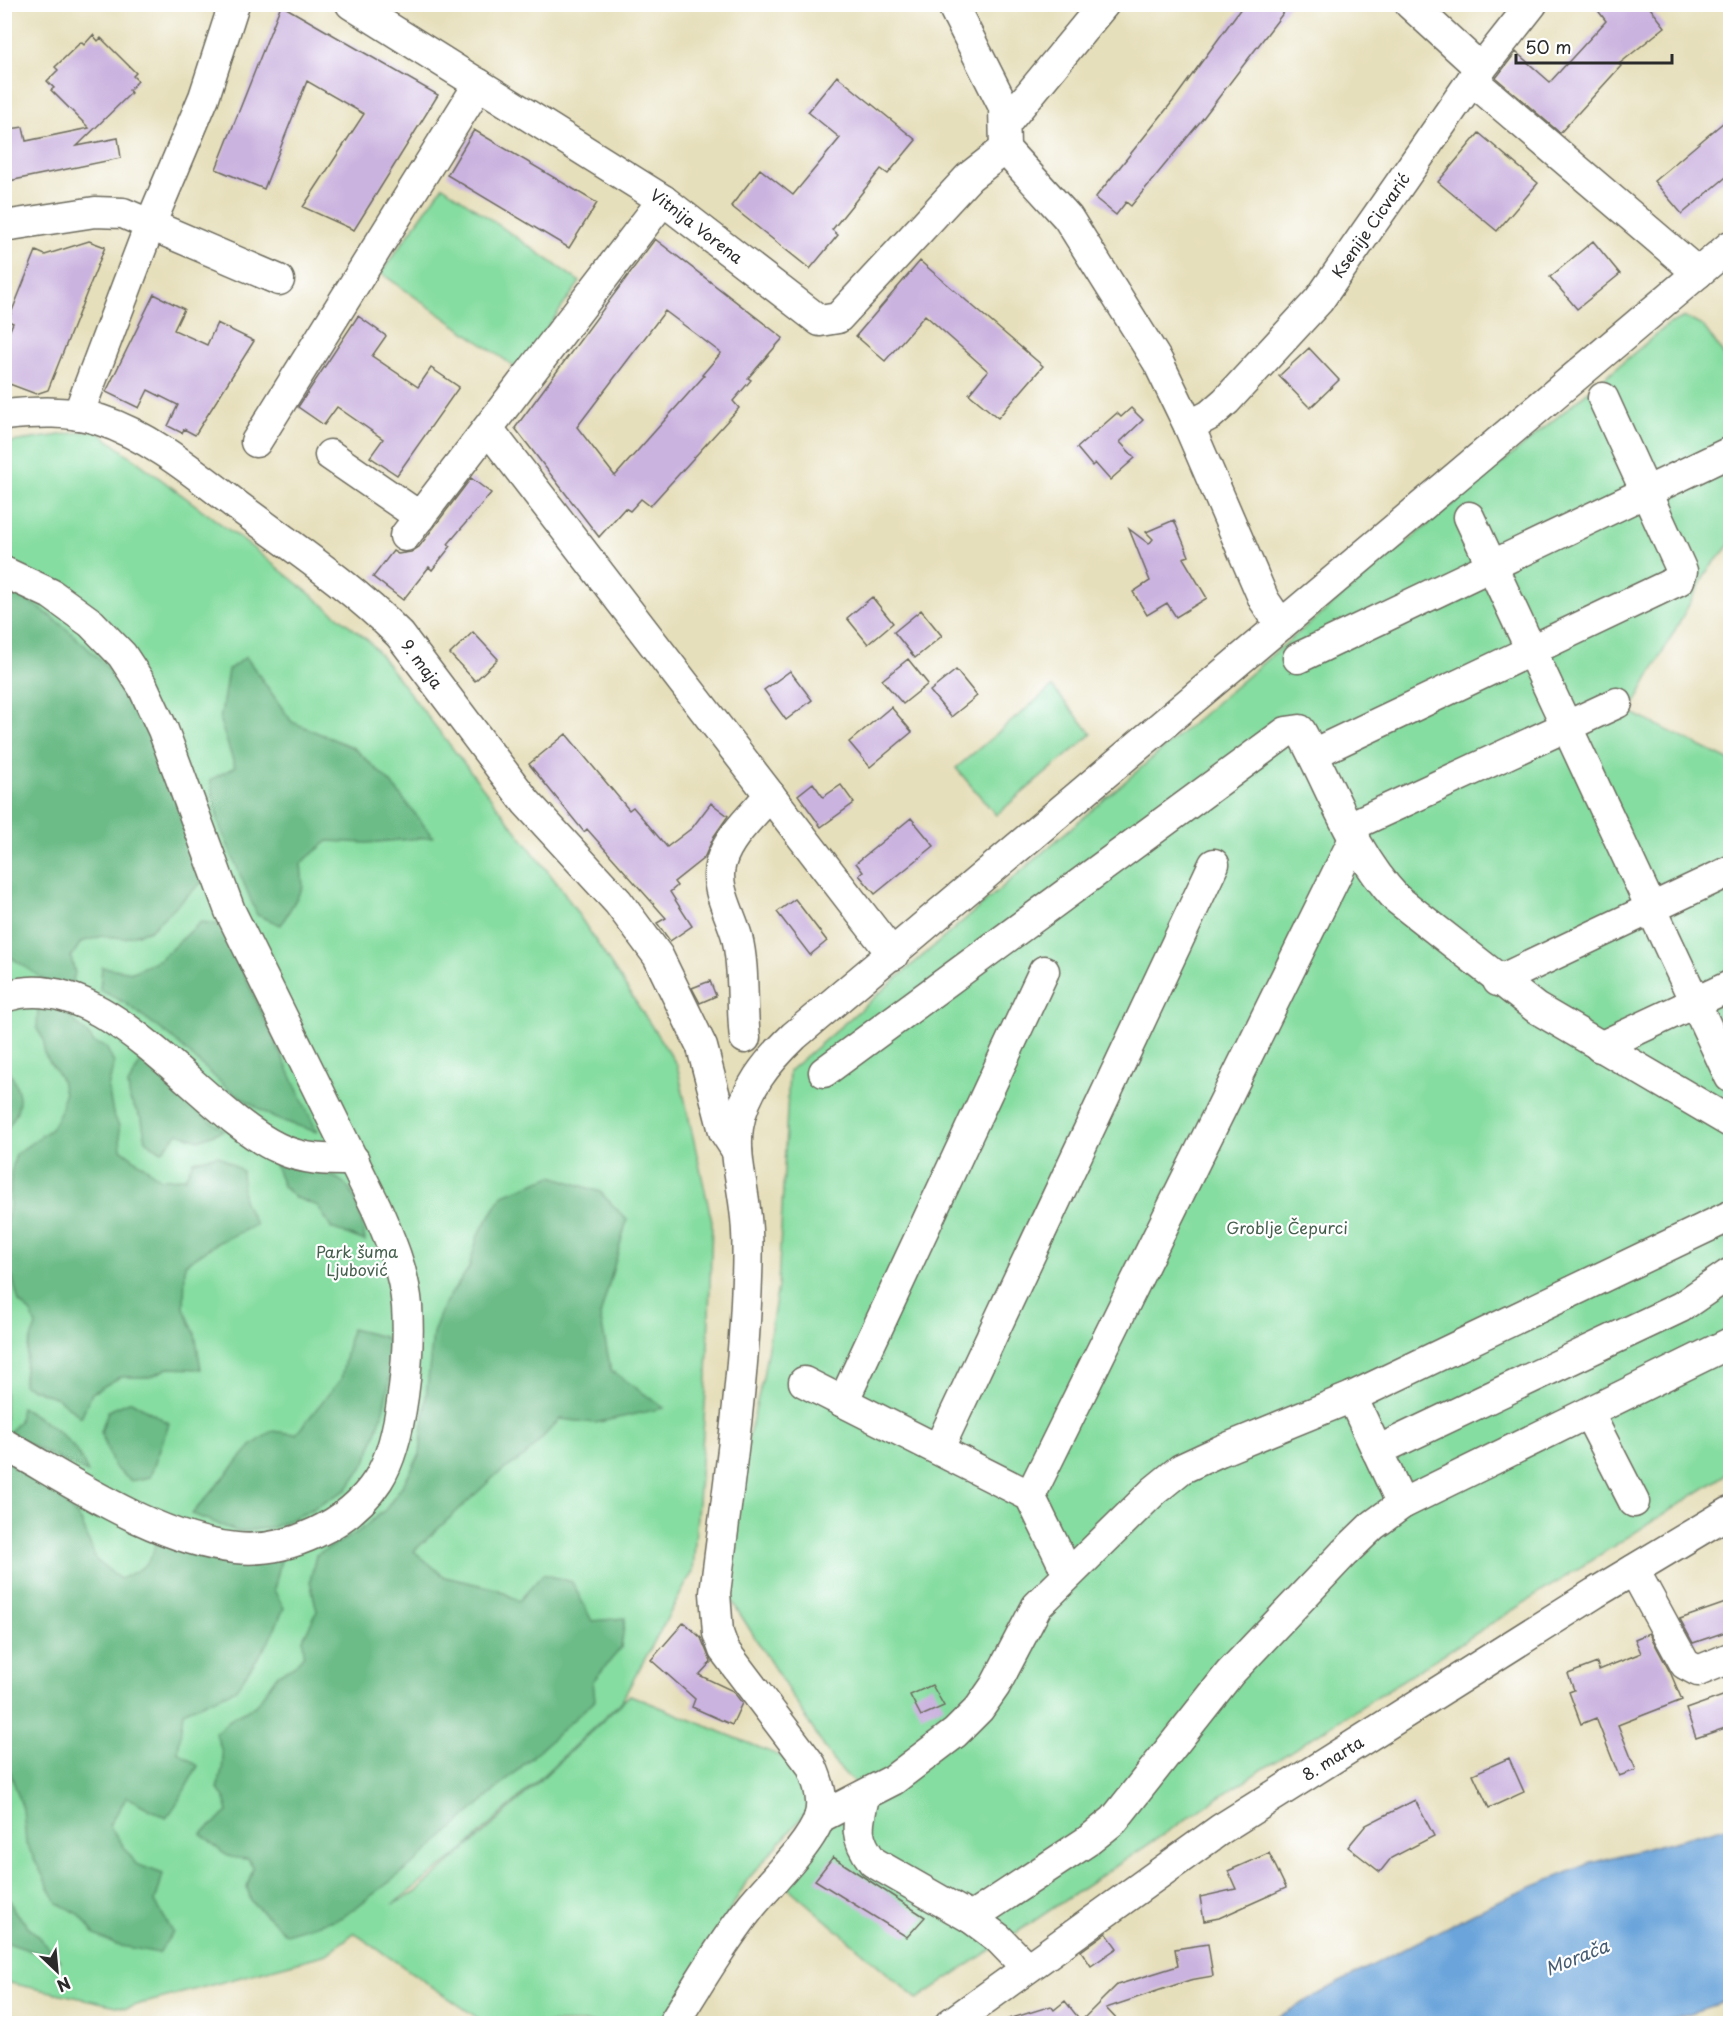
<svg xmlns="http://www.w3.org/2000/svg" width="1735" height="2028" viewBox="0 0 1735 2028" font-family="'Playpen Sans',sans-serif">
<rect width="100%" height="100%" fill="#fff"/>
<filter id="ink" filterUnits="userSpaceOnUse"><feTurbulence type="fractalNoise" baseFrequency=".0167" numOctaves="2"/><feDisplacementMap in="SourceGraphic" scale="12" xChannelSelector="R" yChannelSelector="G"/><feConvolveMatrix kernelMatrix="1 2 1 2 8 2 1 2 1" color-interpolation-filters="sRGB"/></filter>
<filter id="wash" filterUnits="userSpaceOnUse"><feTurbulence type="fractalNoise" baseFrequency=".008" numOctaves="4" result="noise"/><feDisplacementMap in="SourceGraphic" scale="24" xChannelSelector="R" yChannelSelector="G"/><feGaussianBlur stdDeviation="1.35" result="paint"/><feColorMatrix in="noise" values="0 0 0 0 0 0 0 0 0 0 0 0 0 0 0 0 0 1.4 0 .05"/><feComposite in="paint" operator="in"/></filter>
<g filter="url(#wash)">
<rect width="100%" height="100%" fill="#e6dfbb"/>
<path fill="#86dda1" stroke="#588466" stroke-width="1.5" d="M443,186l137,96 -62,87 -137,-96z
M1685,317l19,10 26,37v180l-22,26 -78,142 100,49v711l-500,318 -313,209 -132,-114 72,-99 -24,-25 -110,-174 16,-110 24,-100 15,-91 11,-215 484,-417 396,-330z
M95,430l154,115 121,97 193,249 114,174 35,157 -5,156 -14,193 -72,131 -161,151 -67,51 22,-11 67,-58 148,-140 155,63 18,23 9,25 -64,73 -83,144h-180l-131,-90 -27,21 -201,54 -121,-26v-1539z
M1052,687l40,47 -96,81 -40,-47z"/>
<path fill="#6cbc87" stroke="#4c7459" stroke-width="1.5" d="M5,591c25,8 45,24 65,41 29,26 63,57 79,94 21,50 36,104 53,156l-52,48 -25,8 -23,-2 -21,6 -10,15 4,16 -4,14 -15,1 -51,-35 -1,-111 4,-2 -4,-27z
M246,657l46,65 62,26 37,35 42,54 -66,6 -39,-2 -27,22 2,24 -22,38 -24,-10 -38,-91 -9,-44 25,-13 -15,-46 8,-51z
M201,922l24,3 2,13 90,194 -43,-14 -46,-29 -57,-52 -46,-34 -25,-13 2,-23 31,5 27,-13z
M38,1006l25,1c10,18 22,20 31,36l12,4 8,16 -6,25 5,25 6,13 2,23 40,30 24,-1 8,-17 25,-6 24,16 1,29 13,25 -39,18 -32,21 -1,44 11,26 6,35 -33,-1 -18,9h-30l-28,16 -11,24 -24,-19 -34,-13 5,-38 8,-21 -5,-13 -12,-11 -7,-26 -7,-5v-42l5,-22 1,-34 5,-19 35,-25 9,-16 4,-19 -3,-15 -17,-26v-13l-7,-11z
M142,1060l36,28 24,27 22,15 -25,10 -21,-7 -16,18 -16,-10 -4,-21 -12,-20 -2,-15z
M5,1063c15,28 22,40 0,68z
M275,1165c64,10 80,6 90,76l-34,-13 -13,-22 -24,-9 -11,-11z
M552,1176l48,16 27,28 -27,96 11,54 53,38 -69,15 -35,-4 -35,37 -29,19 -82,76 31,26 52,12 22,12 24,-27 29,8 20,39 33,-3 -4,30 -28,33 2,19 -179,162 -73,55 -57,17 -35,-33 -4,-14 6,-19 -5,-9c-31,-1 -25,-10 -47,-25l27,-22 -3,-13 -8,-11c8,-22 8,-34 -2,-55l21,-18 19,-9 23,-32 16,-8 10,-12 -1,-15 14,-28 -7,-30 6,-26 42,-23 28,-23 18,-26 16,-29 13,-121 10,-27 26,-38 9,-33 25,-40z
M351,1329l33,8 12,14 -14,64 -16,47 -20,28 -41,23 -32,14 -34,5 -47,-18 59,-68 21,-15 24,3 45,-55z
M131,1401l38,22 -19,54 -19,4 -17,-14 -13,-35 7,-21z
M21,1407c30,18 55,33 67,66l-80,-39 11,-13z
M5,1461l49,29 27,31 15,39 24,19c24,-11 32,-14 37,-41l125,18 -8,34 10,18 -16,35 -32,46 -53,23 -5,40 20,14c-11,17 -18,37 -32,52l-39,-21 -18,28 27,39 27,10 -8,28 18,30 -14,21 -43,-8 -21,-10 -16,-21 -22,-11 -31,-60 -3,-34 -13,-37 -5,-5z
M5,1887l9,24 47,50 -56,-19z"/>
<path fill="#6aa4da" stroke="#4a6882" stroke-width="1.5" d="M1730,1826v174l-74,24 -389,-1 75,-42 151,-78 98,-40z"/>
<g id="blocks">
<path fill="#cbb3df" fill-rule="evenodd" d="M1244,4h46l-90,118 -69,84 -5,-4 -10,13 -21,-17 78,-97z
M1593,4h54l18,23 -46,37 2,2 -61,67 -64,-55 20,-26 34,30 56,-61z
M281,5l157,90 -84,135 -51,-23 61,-93 -57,-33 -43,108 -48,-20z
M93,35l5,6 3,-3 35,35 -3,3 5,5 -9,9 2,3 -54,53 41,-8 3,20 -117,24v-52l19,-3 3,14 63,-13 -38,-38 3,-2 -7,-7 11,-11 -3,-3 26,-25 3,3z
M837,76l79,64 -28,34 -7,-5 -49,61 6,5 -28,34 -79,-63 29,-37 33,26 47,-57 -32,-26z
M1731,116v57l-49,41 -28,-33z
M474,130l123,73 -28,45 -122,-73z
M1479,133l59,50 -41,48 -59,-49z
M655,239l128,99 -35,40 3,2 -18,21 6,7 -89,98 -9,-7 -11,12 -5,-3 -26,29 -84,-109zM665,311l56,42 -19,22 2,1 -89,100 -38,-49z
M89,241l16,6 -57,143 -12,4 -32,-12v-38l9,-21 -5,-2 28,-70 9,4z
M1593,241l27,33 -43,35 -27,-32z
M920,261l123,105 -45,52 -29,-24 19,-23 -63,-56 -40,46 -29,-25z
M154,294l30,15 -10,21 33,15 10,-22 37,18 -59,94 -11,-6 -2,4 -14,-7 10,-21 -30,-15 -9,18 -33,-16z
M358,316l28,20 -14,20 46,31 13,-19 28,19 -62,88 -27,-18 13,-18 -46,-32 -13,18 -26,-18z
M1309,348l30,32 -29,28 -31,-32z
M1131,408l12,12 -23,22 15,16 -25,22 -15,-17 -3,3 -15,-18 40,-35 4,4z
M471,478l20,15 -43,51 3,2 -19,24 -3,-3 -26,33 -30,-23 20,-26 5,3 13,-2 8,-5z
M1174,520l15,36 -6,2 24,40 -31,19 -9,-14 -20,12 -14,-23 17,-11 -21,-52 20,15 4,-5 -7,-7z
M872,597l21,26 -25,21 -21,-26z
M921,610l21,26 -27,22 -21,-26z
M473,632l25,27 -23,22 -25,-27z
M908,659l20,25 -25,20 -21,-24z
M956,670l21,26 -26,21 -21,-26z
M790,671l22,29 -26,20 -22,-30z
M891,707l21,25 -42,35 -21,-25z
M566,734l63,76 4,-3 34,40 25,-19 19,-25 17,13 -14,20 -10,22 -30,24 3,4 -7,6 22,34 -22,15 -13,-18 9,-5 -79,-89 -3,3 -55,-68z
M813,783l10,14 18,-12 13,18 -33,24 -23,-32z
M911,818l23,28 -59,48 -16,-19 4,-3 -7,-9z
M795,899l32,42 -17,14 -33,-43z
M710,981l6,15 -16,7 -8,-15z
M1731,1601v29l-38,13 -13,-24z
M684,1622l17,16 10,24 -12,13 34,16 9,12 -10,22 -40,-18 3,-8 -44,-39z
M1649,1633l22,41 11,26 -64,25 18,45 -17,6 -23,-58 -15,6 -12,-32 5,-2 -6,-16 29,-11 2,7 42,-17 -6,-14z
M932,1685l12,21 -23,10 -11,-21z
M1731,1693v33l-35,12 -10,-29z
M1509,1758l15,34 -35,16 -16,-34z
M1415,1800l19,36 -43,22 -11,14 -32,-25 18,-22z
M1269,1853l17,35 -67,30 -15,3 -4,-24 36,-8 -8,-18z
M833,1857l92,60 -18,20 -92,-57z
M1106,1933l11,15 -26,18 -10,-15z
M1208,1944l5,32 -23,4 -84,28 15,16h-114l-1,-4 45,-14 3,4 11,-9 16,20 36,-36 61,-19 -3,-17z"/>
</g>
</g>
<g filter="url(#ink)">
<use href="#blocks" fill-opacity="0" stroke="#6c6a5d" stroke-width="1.5"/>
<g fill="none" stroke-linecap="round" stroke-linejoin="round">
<g stroke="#6c6a5d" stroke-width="33">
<g id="minor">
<path id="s1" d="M351,4l312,196 157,121 18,-3 131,-141 36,-28"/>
<path d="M952,4l52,103 1,42 63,69 90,144 31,64 75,174 17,25"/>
<path d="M1410,4l71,65"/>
<path d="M1472,80l226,193"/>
<path d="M1006,123l98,-119"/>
<path d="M4,226l91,-14 28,1 156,67"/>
<path id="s2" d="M4,415c32,-3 66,-5 96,5 53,17 99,57 143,90 54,40 109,77 157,125l126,167 92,100 40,54 44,91 22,84 13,20"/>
<path d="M78,415l72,-190 54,-128 30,-93"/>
<path id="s3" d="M1189,426l21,-11 16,-14 93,-101 153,-220 60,-76"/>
<path d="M489,430l404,525"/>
<path d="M256,442l223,-358"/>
<path d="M330,455l90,62"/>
<path d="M1469,517l261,560"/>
<path d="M405,536l258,-336"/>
<path d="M4,572l47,22 40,29 31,32 21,32 20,43 67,181 146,296c14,32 28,64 31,99 3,46 -4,135 -29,174 -29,45 -90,73 -142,68 -80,-8 -162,-65 -232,-104"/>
<path d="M1298,658l432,-206"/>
<path d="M1313,754l366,-174 3,-9 -79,-173"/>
<path d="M1349,827l268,-124"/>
<path d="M1498,981l232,-110"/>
<path d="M4,997c99,-35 196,115 274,151 25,12 49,12 76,12"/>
<path d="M745,1038c-4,-33 0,-68 -8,-101 -6,-23 -24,-50 -16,-75 7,-25 32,-47 49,-67"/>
<path d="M1600,1047l130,-61"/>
<path d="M824,1072l462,-340 14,-2c31,56 52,122 97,169l139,109 194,114"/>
<path d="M804,1382l226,114 38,78"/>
<path d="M1352,1397l50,107"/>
<path d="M843,1402l201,-431"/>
<path d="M1589,1414l45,88"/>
<path d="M939,1448l275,-584"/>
<path d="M1377,1451l304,-144 48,-33"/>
<path d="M1030,1496l325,-659"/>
<path d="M1634,1570l51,94 13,7 32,-13"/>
<path d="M864,1797c-7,29 -10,40 9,65l98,56 27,20 29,30"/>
<path d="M819,1818l74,-38 62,-47 24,-24 16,-23 42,-80 117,-115 27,-22 39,-18 132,-54 378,-181"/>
<path d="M971,1918l118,-78 25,-20 116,-147 114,-120 28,-27 30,-22 328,-161"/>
<path d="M673,2024c25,-40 50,-82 79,-119 17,-21 60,-62 67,-87 6,-17 -1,-37 -8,-53l-87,-115 -6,-17 -3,-40c13,-105 29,-211 32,-316 1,-23 1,-46 -2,-68 -3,-27 -11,-55 -7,-82 6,-37 29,-65 56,-91l936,-790"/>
<path id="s4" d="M950,2024l271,-195 374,-236 135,-81"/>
</g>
</g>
<use href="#minor" stroke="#fff" stroke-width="30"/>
</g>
</g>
<g text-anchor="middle" stroke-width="4.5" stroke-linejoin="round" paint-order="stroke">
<g font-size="16" fill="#2b2b2b" stroke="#fff">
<text dy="6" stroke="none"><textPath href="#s3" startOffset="273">Ksenije Cicvarić</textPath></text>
<text dy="6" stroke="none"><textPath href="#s1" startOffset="411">Vitnija Vorena</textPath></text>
<text dy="6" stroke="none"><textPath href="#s2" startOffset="504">9. maja</textPath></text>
<text dy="6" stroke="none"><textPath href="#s4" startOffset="466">8. marta</textPath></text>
</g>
<g font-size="16" fill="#46604e" stroke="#fff">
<text x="1287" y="1234">Groblje Čepurci</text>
<text x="357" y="1258">Park šuma<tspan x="357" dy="18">Ljubović</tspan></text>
</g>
<g font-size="18" font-style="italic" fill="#445b71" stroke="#fff">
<text transform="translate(1577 1958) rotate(-22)" y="6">Morača</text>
</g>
</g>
<rect width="1735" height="2028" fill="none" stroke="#fff" stroke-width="24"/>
<g transform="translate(57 1971) rotate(154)" stroke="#ffffff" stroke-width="4.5" paint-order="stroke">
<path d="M0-4.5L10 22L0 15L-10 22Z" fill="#2b2b2b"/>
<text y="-9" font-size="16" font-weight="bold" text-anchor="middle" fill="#2b2b2b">N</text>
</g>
<path d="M1516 54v9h156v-9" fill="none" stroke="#2b2b2b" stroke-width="3"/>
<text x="1525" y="54" font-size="18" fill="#2b2b2b" stroke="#ffffff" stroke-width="4.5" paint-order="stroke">50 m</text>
</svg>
